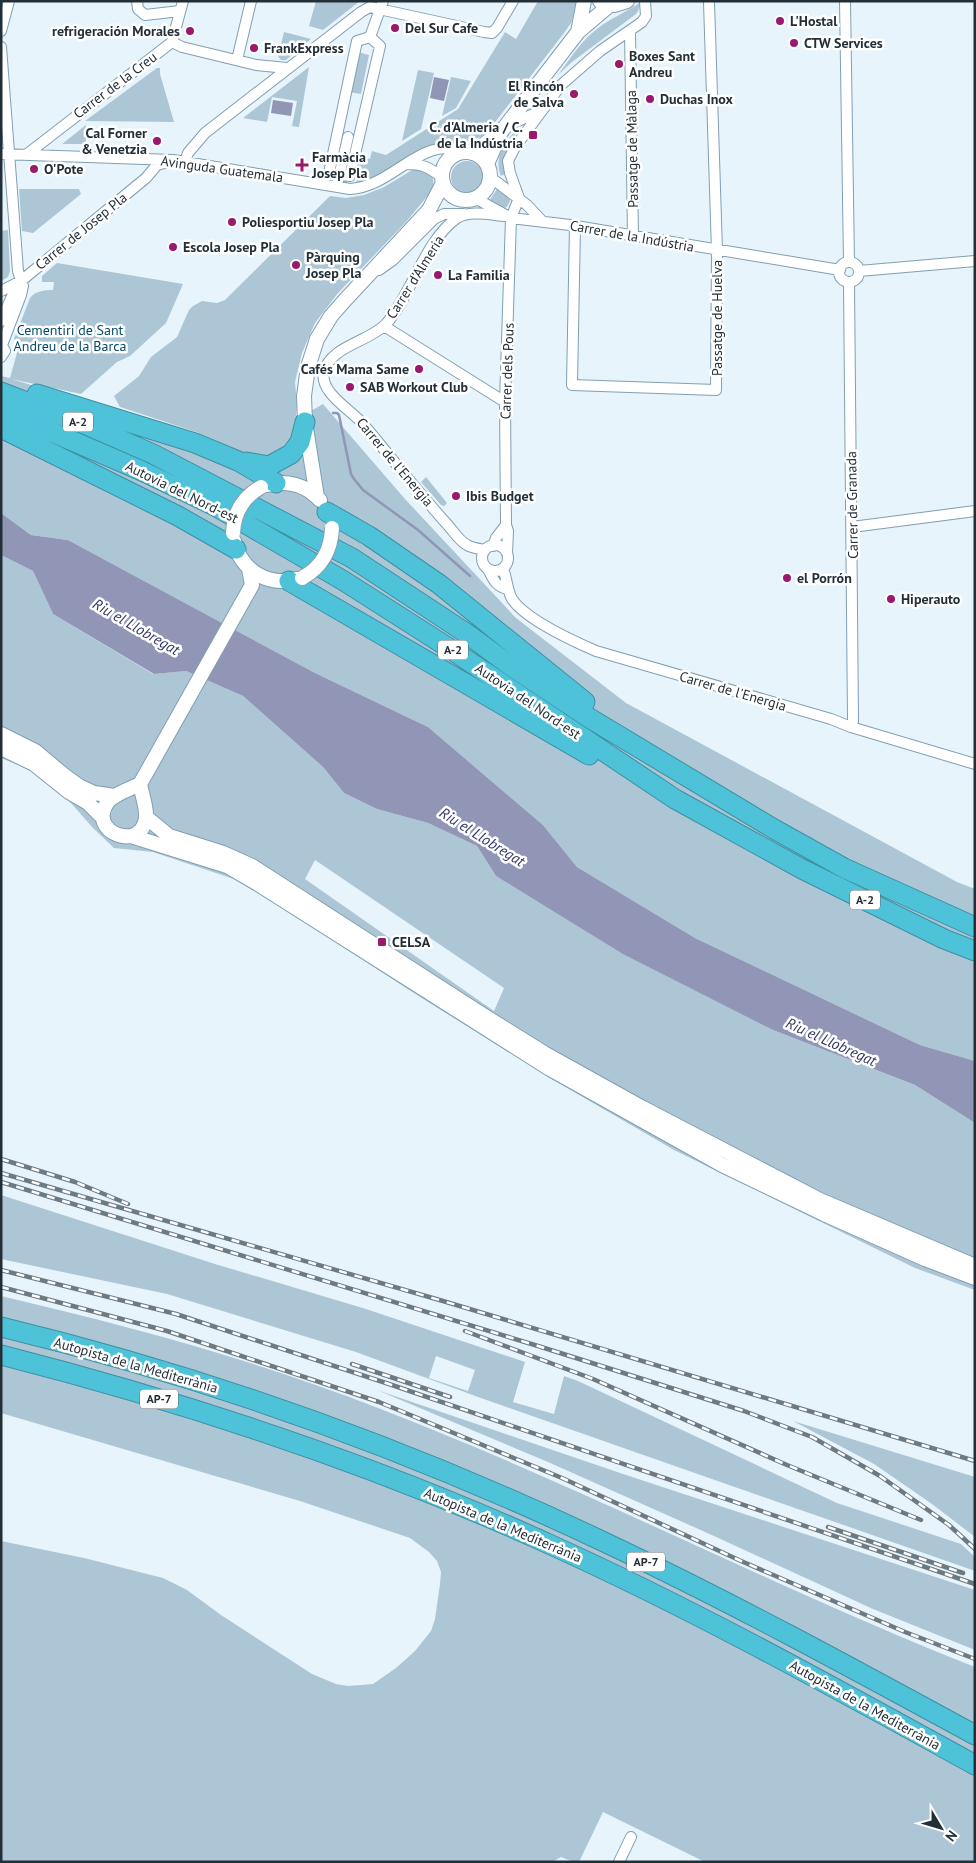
<svg xmlns="http://www.w3.org/2000/svg" width="976" height="1863" viewBox="0 0 976 1863" font-family="'PT Sans',sans-serif">
<rect width="100%" height="100%" fill="#e7f4fc"/>
<path fill="#acc6d5" fill-rule="evenodd" d="M316,1h44l-37,29 -14,-4z
M538,1h40l-7,22 -7,10 -75,97c-18,18 -42,12 -65,19 -24,7 -44,33 -68,35l5,-27 9,2 2,-8 14,4 72,-46 47,-77 11,7z
M641,2l-3,9 -2,3 -64,48 -14,13c12,-16 23,-34 39,-46 14,-11 29,-17 44,-27z
M284,32l27,7 -25,21h-5l-3,-4z
M358,52l11,3 -8,39 -12,-2z
M309,67l-10,60 -7,-1 5,-25 -25,-4 -5,25 -24,-4z
M157,68h3v6l14,48 -89,-1z
M418,70l16,3 -13,56 -19,12z
M451,77l20,4 -15,27 -14,8z
M86,125v19h-24z
M518,129v2c-9,15 -15,25 -13,43l-4,2c-8,-18 4,-36 17,-47z
M451 177a16 16 0 1 1 32 0a16 16 0 1 1-32 0Z
M414,169l13,3 6,6 1,10 -28,34 -68,71 -23,30 -13,30 -7,29 2,23 -2,20 2,-6 26,-15 82,95 111,119 110,85 331,179 18,7v172l-55,-16 -225,-107 -118,-71 -34,-42 -115,-98 -113,-54 -247,-133 -37,-5 -30,-22v-137l9,2 10,-36 -6,-3 16,-41c5,-7 14,-8 23,-8l1,-8h-12v-6l15,-13 126,21 -17,39 -36,33 -13,6 -36,32 -70,-15 189,56 60,27 10,-2 -25,-7 -46,-20 -79,-26 -6,-11 25,-20 12,-19 26,-20 12,-27 4,-4 9,-5 15,2 8,-3 105,-104 16,2 18,-3 20,-8z
M19,189h60l2,5 -48,39 -11,-2z
M497,189l12,9 1,3 -3,6 -3,1 -15,-7z
M8,230l2,41 -2,6 -7,4v-50z
M426,477l21,26 -3,3 -3,-1 -20,-23z
M1,555l32,16 20,43 100,60 33,-3 57,25 80,71 21,26 33,16 51,14 49,23 19,30 277,154 142,55 60,38v167l-60,-22 -241,-118 -124,-72 -130,-81 -177,-115 -90,-30 -39,-4 -21,-20 -45,-51 -47,-19zM315,860l189,128 -10,23 -189,-132z
M1,1195l214,69 151,45 159,53 -12,40 41,12 10,-38 14,5 259,122 124,41 14,13v14l-497,-174 -122,-45 -189,-58 -166,-35zM436,1356l39,14 -7,21 -39,-13z
M1,1296c128,30 255,64 377,112 203,78 395,179 597,259v195h-270l-102,-50 -24,50h-5l-13,-5 -9,5h-551v-321l83,17 79,20 24,12 34,25 91,59 24,10 12,2 25,-2 23,-16 19,-17 16,-20 4,-12 5,-35 1,-12 -4,-11 -8,-9 -19,-14 -110,-37 -299,-88z
M377,1390l246,84 352,116v60l-102,-41 -159,-73 -166,-74z
M793,1421l182,56v60l-43,-33 -58,-40z"/>
<path fill="#9195b6" d="M434,77l15,3 -5,21 -14,-3z
M273,100l20,3 -2,13 -20,-3z
M1,513l30,22 37,5 247,133 113,54 115,98 34,42 118,71 225,107 55,16v62l-60,-38 -142,-55 -150,-76 -127,-78 -19,-30 -49,-23 -51,-14 -33,-16 -21,-26 -80,-71 -57,-25 -32,3 -101,-60 -20,-43 -32,-16z"/>
<g fill="none" stroke-linecap="round" stroke-linejoin="round">
<path stroke="#9195b6" stroke-width="2.5" d="M333,413h4l2,2 12,59 3,5 9,11 55,40 52,46"/>
<g stroke="#819fb2" stroke-width="12">
<path id="street" d="M137,1l1,8 7,6 35,-4
M845,1l4,261
M1,31l8,-30
M630,31l3,206
M370,37l10,9 -30,130 -21,-3 28,-132z
M370,37l13,-36
M172,42l10,5 74,18 31,3
M1,47l17,224 5,15 -2,9 -19,50
M237,60l14,-59
M507,126l33,-15
M1,154l172,6 177,29c43,-2 72,-55 113,-37
M26,155l146,-113 11,-41
M185,161l3,-8 17,-20 156,-121 9,-5 114,25 8,1 5,-5 16,-27
M406,164c17,0 22,3 36,13
M490,177l37,28 15,16
M338,181l10,-44
M475,198l36,20 59,7 270,45
M575,226l-3,159 144,5 1,-139 -8,-249
M839 272a10 10 0 1 1 20 0a10 10 0 1 1-20 0Z
M379,270l14,-10 41,-41 10,-5h19
M859,271l116,-10
M849,282l4,439 -2,6
M1,291l20,-10 125,-103 11,-13 11,-3
M1,321l15,-34 4,-5
M384,326l121,76
M1,344l4,7 -4,6
M852,527l123,-16
M482 558a13 13 0 1 1 26 0a13 13 0 1 1-26 0Z
M493,546l3,-8 10,-13
M485,550c-5,-1 -13,-2 -18,-5 -8,-4 -15,-16 -21,-22 -29,-32 -55,-66 -83,-99 -12,-14 -44,-32 -39,-52 6,-26 45,-30 62,-48 26,-30 39,-84 71,-106 13,-8 34,-3 49,-2
M507,553l1,-22 -2,-6 -1,-123 6,-184 8,-20 -9,-25 -2,-12 7,-14 46,-62 39,-34 42,-29 4,-6 -1,-15
M488,569c5,10 8,18 20,20
M503,569c4,9 4,21 9,30 14,21 61,42 84,52l235,68 20,8 124,37
M619,1862l12,-25"/>
</g>
<g stroke="#819fb2" stroke-width="16">
<path id="secondary" d="M600,1l14,4 13,-4
M578,32l6,-31
M442 176a24 24 0 1 1 48 0a24 24 0 1 1-48 0Z
M472,153l29,-21
M487,164l14,-32 77,-100 33,-28
M267,485c20,-5 39,0 53,15
M317,497l-12,-75 -1,-26 4,-29 9,-28 14,-23 14,-16 84,-90 14,-27
M234,541c7,29 33,46 63,38
M1,734l34,17 30,25 14,10 15,7 21,3
M1,748l33,16 35,28 19,11 15,15
M140,784c2,11 7,24 6,34 -5,35 -59,14 -39,-15 5,-8 23,-14 33,-19l112,-199 -3,-16
M146,817l23,19 54,17 29,13 223,144 69,43 99,55 177,92 155,66
M131,836l96,30 31,18 292,185 172,96 102,49 101,45 50,19"/>
</g>
<g stroke="#3f8fa0" stroke-width="21">
<path id="highway" d="M1,392l88,34 64,28 199,104 114,75 45,33 80,53 183,110 70,39 131,59
M37,394l158,49 43,18 38,22
M1,410l141,61 73,35 129,75 105,67 226,151 127,70 142,70 31,12
M1,428l177,88 58,33
M246,462l23,4 22,-12 9,-12 5,-20
M327,512l42,24 70,48 146,118
M289,581l300,174
M1,1327c207,50 409,123 601,214 127,60 250,127 373,194
M1,1355c188,48 372,109 548,189 146,66 286,144 426,221"/>
</g>
<use href="#street" stroke="#fff" stroke-width="10"/>
<use href="#secondary" stroke="#fff" stroke-width="14"/>
<use href="#highway" stroke="#4ec2d8" stroke-width="19"/>
<g stroke="#6e7a82" stroke-width="4.5">
<path id="rail" d="M1,1159l74,23 53,22
M1,1173l442,128 532,160
M1,1182l537,164 206,65 68,26 68,39 69,49 26,24
M1,1270l175,44 213,70 586,200
M1,1287l166,44 212,71 183,76 179,83 164,71 70,27
M465,1331l128,48 194,86 134,55
M352,1364l98,33
M828,1527l135,46"/>
</g>
<use href="#rail" stroke="#fff" stroke-width="2.5" stroke-dasharray="8" stroke-linecap="butt"/>
<g stroke="#819fb2" stroke-width="16" stroke-linecap="butt">
<path id="secondary-bridge" d="M233,533c1,-21 10,-36 28,-46
M302,578c20,-11 29,-27 30,-50"/>
</g>
<use href="#secondary-bridge" stroke="#fff" stroke-width="14"/>
</g>
<g fill="#9a186d" stroke="#fff" stroke-width="2">
<circle cx="780" cy="21" r="5"/>
<circle cx="395" cy="28" r="5"/>
<circle cx="190" cy="31" r="5"/>
<circle cx="794" cy="43" r="5"/>
<circle cx="254" cy="48" r="5"/>
<circle cx="619" cy="64" r="5"/>
<circle cx="574" cy="94" r="5"/>
<circle cx="650" cy="99" r="5"/>
<rect x="528" y="130" width="10" height="10" rx="2.5"/>
<circle cx="157" cy="141" r="5"/>
<path d="M299.5 157.5h5v5h5v5h-5v5h-5v-5h-5v-5h5z"/>
<circle cx="34" cy="169" r="5"/>
<circle cx="232" cy="222" r="5"/>
<circle cx="173" cy="247" r="5"/>
<circle cx="296" cy="265" r="5"/>
<circle cx="438" cy="275" r="5"/>
<circle cx="419" cy="369" r="5"/>
<circle cx="350" cy="387" r="5"/>
<circle cx="456" cy="496" r="5"/>
<circle cx="787" cy="578" r="5"/>
<circle cx="891" cy="599" r="5"/>
<rect x="377" y="937" width="10" height="10" rx="2.5"/>
</g>
<g text-anchor="middle" stroke-width="5" stroke-linejoin="round" paint-order="stroke">
<g fill="#fff" stroke="#656d73" stroke-width="1">
<rect x="63" y="412.5" width="30" height="19" rx="4"/>
<rect x="438" y="640.5" width="30" height="19" rx="4"/>
<rect x="850" y="890.5" width="30" height="19" rx="4"/>
<rect x="140" y="1389.5" width="38" height="19" rx="4"/>
<rect x="627" y="1552.5" width="38" height="19" rx="4"/>
</g>
<g font-size="12" font-weight="bold" fill="#232f37">
<text x="78" y="426">A-2</text>
<text x="453" y="654">A-2</text>
<text x="865" y="904">A-2</text>
<text x="159" y="1403">AP-7</text>
<text x="646" y="1566">AP-7</text>
</g>
<g font-size="14" font-weight="bold" fill="#232f37" stroke="#fff" text-anchor="start">
<text x="790" y="26">L'Hostal</text>
<text x="405" y="33">Del Sur Cafe</text>
<text x="180" y="36" text-anchor="end">refrigeración Morales</text>
<text x="804" y="48">CTW Services</text>
<text x="264" y="53">FrankExpress</text>
<text x="629" y="61">Boxes Sant<tspan x="629" dy="16">Andreu</tspan></text>
<text x="564" y="91" text-anchor="end">El Rincón<tspan x="564" dy="16">de Salva</tspan></text>
<text x="660" y="104">Duchas Inox</text>
<text x="523" y="132" text-anchor="end">C. d'Almeria / C.<tspan x="523" dy="16">de la Indústria</tspan></text>
<text x="147" y="138" text-anchor="end">Cal Forner<tspan x="147" dy="16">&amp; Venetzia</tspan></text>
<text x="312" y="162">Farmàcia<tspan x="312" dy="16">Josep Pla</tspan></text>
<text x="44" y="174">O'Pote</text>
<text x="242" y="227">Poliesportiu Josep Pla</text>
<text x="183" y="252">Escola Josep Pla</text>
<text x="306" y="262">Pàrquing<tspan x="306" dy="16">Josep Pla</tspan></text>
<text x="448" y="280">La Familia</text>
<text x="409" y="374" text-anchor="end">Cafés Mama Same</text>
<text x="360" y="392">SAB Workout Club</text>
<text x="466" y="501">Ibis Budget</text>
<text x="797" y="583">el Porrón</text>
<text x="901" y="604">Hiperauto</text>
<text x="392" y="947">CELSA</text>
</g>
<g font-size="14" fill="#232f37" stroke="#fff">
<text transform="translate(115 85) rotate(-37)" y="5">Carrer de la Creu</text>
<text transform="translate(632 149) rotate(-91)" y="5">Passatge de Màlaga</text>
<text transform="translate(222 169) rotate(8)" y="5">Avinguda Guatemala</text>
<text transform="translate(81 231) rotate(-39)" y="5">Carrer de Josep Pla</text>
<text transform="translate(632 236) rotate(10)" y="5">Carrer de la Indústria</text>
<text transform="translate(415 277) rotate(-58)" y="5">Carrer d'Almeria</text>
<text transform="translate(717 318) rotate(-90)" y="5">Passatge de Huelva</text>
<text transform="translate(507 371) rotate(-88)" y="5">Carrer dels Pous</text>
<text transform="translate(395 462) rotate(50)" y="5">Carrer de l'Energia</text>
<text transform="translate(182 492) rotate(26)" y="5">Autovia del Nord-est</text>
<text transform="translate(852 505) rotate(-91)" y="5">Carrer de Granada</text>
<text transform="translate(733 691) rotate(16)" y="5">Carrer de l'Energia</text>
<text transform="translate(528 701) rotate(34)" y="5">Autovia del Nord-est</text>
<text transform="translate(136 1365) rotate(16)" y="5">Autopista de la Mediterrània</text>
<text transform="translate(503 1525) rotate(23)" y="5">Autopista de la Mediterrània</text>
<text transform="translate(865 1705) rotate(29)" y="5">Autopista de la Mediterrània</text>
</g>
<g font-size="14" fill="#064a68" stroke="#fff">
<text x="70" y="335">Cementiri de Sant<tspan x="70" dy="16">Andreu de la Barca</tspan></text>
</g>
<g font-size="15" font-style="italic" fill="#343663" stroke="#fff">
<text transform="translate(136 627) rotate(30)" y="5">Riu el Llobregat</text>
<text transform="translate(482 837) rotate(32)" y="5">Riu el Llobregat</text>
<text transform="translate(831 1042) rotate(24)" y="5">Riu el Llobregat</text>
</g>
</g>
<rect width="976" height="1863" fill="none" stroke="#232f37" stroke-width="5"/>
<g transform="translate(941 1828) rotate(128)" stroke="#ffffff" stroke-width="4" paint-order="stroke">
<path d="M0-4L9 19L0 12L-9 19Z" fill="#232f37"/>
<text y="-8" font-size="14" font-weight="bold" text-anchor="middle" fill="#232f37">N</text>
</g>
</svg>
